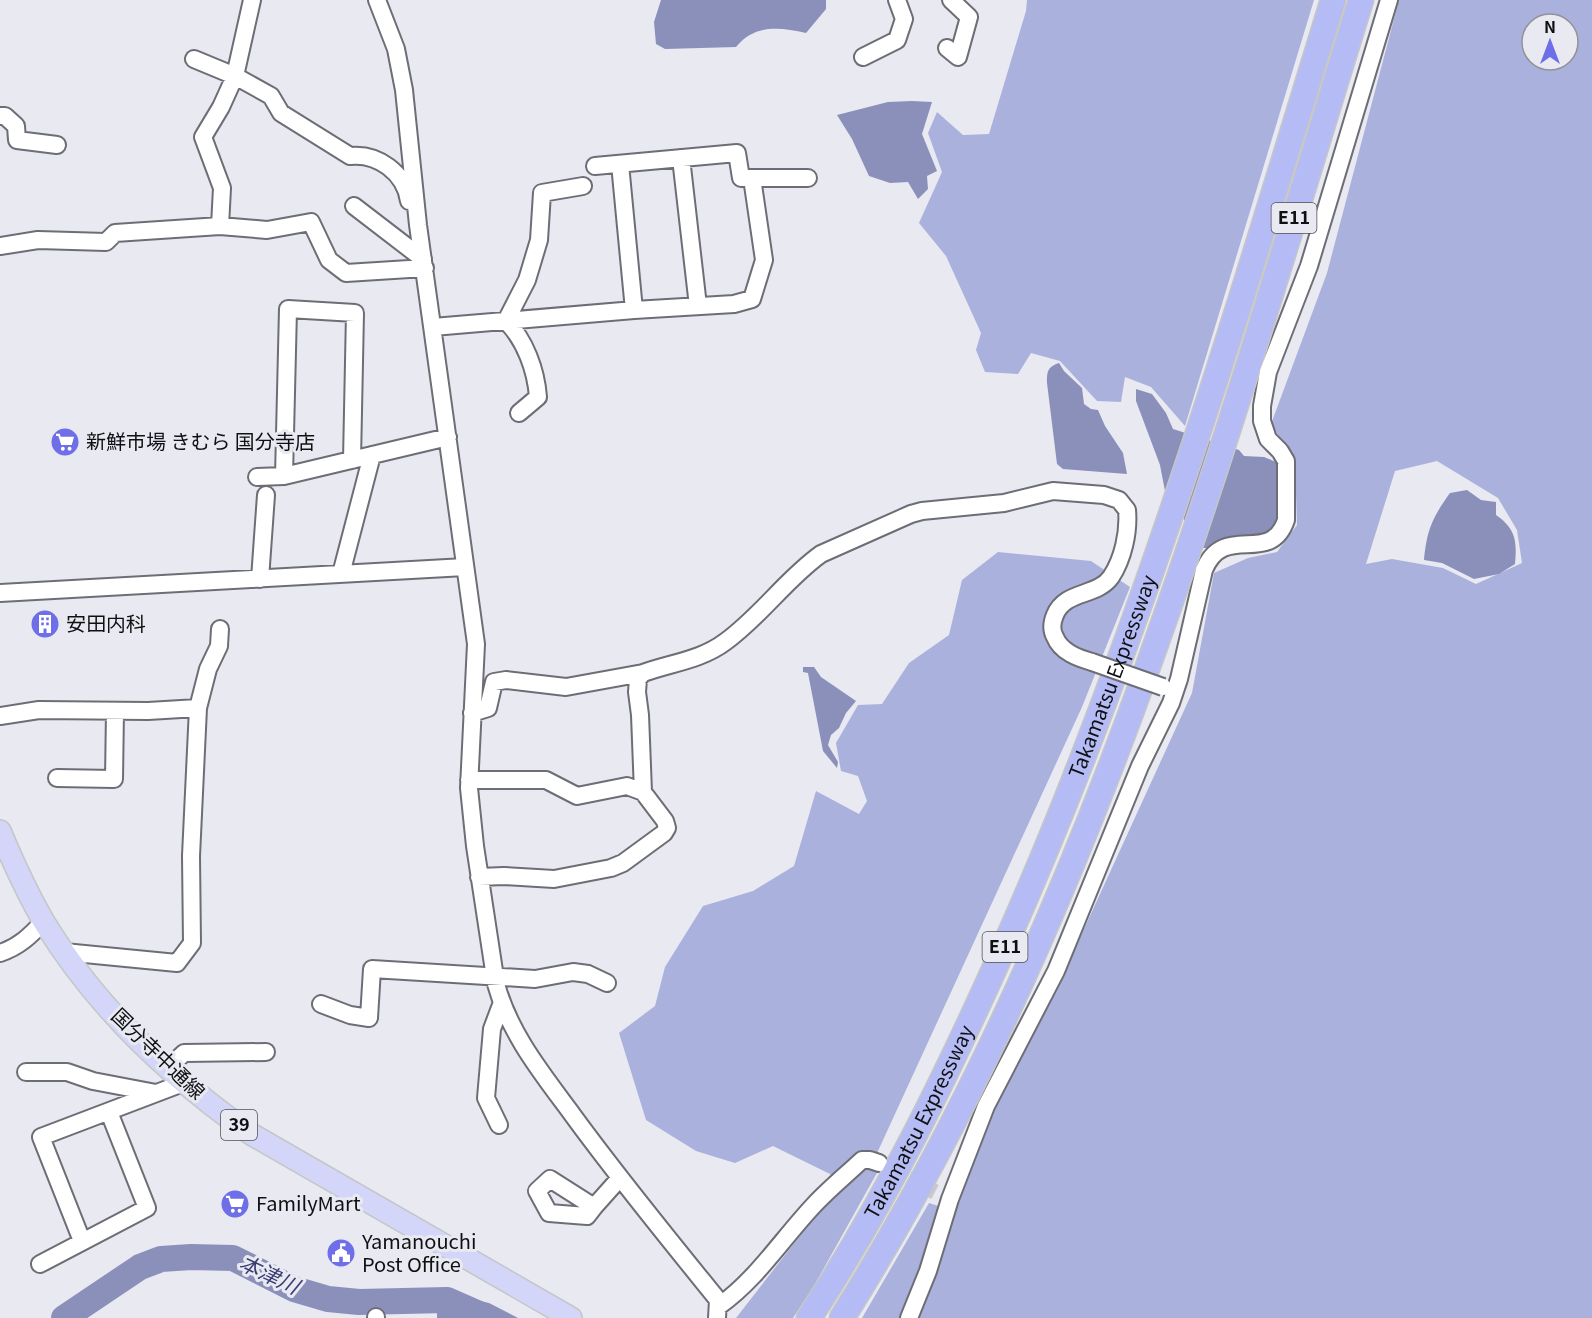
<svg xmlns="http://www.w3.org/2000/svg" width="1592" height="1318" viewBox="0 0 1592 1318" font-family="Georgia,'Noto Sans JP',serif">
<rect width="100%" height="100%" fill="#e8e9f1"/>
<path fill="#abb1dd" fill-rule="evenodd" d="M1027,0h287l-129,426 -34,-39 -26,-10 -4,25 -24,-1 -37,-40 -29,-8 -13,21 -33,-2 -9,-22 5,-17 -35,-77 -27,-33 23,-51 -14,-39 9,-21 26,23 26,-1 37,-123z
M1399,0h193v1318h-730l67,-115 22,7 39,-101 72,-132 130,-284 22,-120 34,-15 29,-6 20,-27 -2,-63 -24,-38 56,-151zM1532,24h36v36h-36zM1437,461l61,37 19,32 5,33 -46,21 -33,-16 -51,-9 -26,5 29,-93z
M998,552l93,9 39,26 -48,120 -204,444v20l-64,115 -21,32h-57l101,-130 -7,-14 -57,-28 -38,17 -39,-12 -50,-31 -27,-87 36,-27 10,-39 38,-61 50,-15 41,-25 22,-75 43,23 8,-13 -9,-25 -17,-5 -5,-28 22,-38 24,-1 27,-41 40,-28 13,-55z"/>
<path fill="#8b90bb" d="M661,0h165v9l-20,24c-27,-6 -51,-9 -70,14l-71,2 -9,-5 -2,-22z
M912,101l20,1 -10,32 15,37 -10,5 1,13 -10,10 -10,-17 -18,1 -21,-7 -17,-37 -15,-24 51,-13z
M1059,363l5,8 18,17 2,16 7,5 7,1 7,16 18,27 4,21 -64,-5 -6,-5 -10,-81c0,-11 0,-16 12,-20z
M1136,389l16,5 14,19 7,16 66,21 5,6 20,1 12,5c8,19 7,57 -4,74l-59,12h-10l-38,-57 -5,-26 -24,-64z
M1467,490l14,10 15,2v13c20,14 21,26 19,49l-16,10 -25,5 -32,-16 -18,-3c3,-30 8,-42 26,-67z
M803,667h11l7,10 35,24 -10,12 -7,15 -8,7 -3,10 10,17 -1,6 -14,-17 -15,-78 -5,-1z
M437,1291l52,12 29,15h-81z"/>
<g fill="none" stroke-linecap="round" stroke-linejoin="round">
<path stroke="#8b90bb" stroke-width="26" d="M64,1318l76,-51 21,-8 30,-2 42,1 61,31 34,10 31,3 88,-2 41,18"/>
<path stroke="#c7c8d0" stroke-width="16" stroke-dasharray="16 8" stroke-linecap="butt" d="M887,1167l48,25"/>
<g stroke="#6d6e75" stroke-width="20">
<path id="minor" d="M377,0l19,49 8,41 14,135 58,419 -7,144 6,58 21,138c13,48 44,87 73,126 47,65 98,127 149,190l-1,18
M947,48l11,9 11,-40 -18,-17
M863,57l34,-17 7,-21 -7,-19
M194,59l41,17 36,20 10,17 69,43c28,-3 55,17 59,45
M0,116h5l11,10 1,14 40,5
M681,158l17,148
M620,164l14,146
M752,178h56
M354,206l69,53
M220,226l47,4 44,-8 18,38 17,13 79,-5
M0,246l38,-6 68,2 9,-9 105,-7 2,-38 -19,-51 18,-30 14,-31 17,-76
M433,327l201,-17 100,-6 18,-5 12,-39 -12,-82h-11l-4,-25 -142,13
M519,413l19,-16c-2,-27 -13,-57 -32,-76l21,-41 12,-40 3,-47 41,-7
M284,476l4,-167 67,4 -3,147
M257,477l27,-1 164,-39
M341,574l31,-119
M260,579l6,-84
M0,593l465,-26
M472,713l16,-5 6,-26 12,-2 60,7 77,-14
M0,716l39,-6 109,1 50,-3
M57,778l57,1 1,-68
M469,780h77l31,16 50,-10 16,6
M479,877l25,-1 50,3 57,-11 12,-5 41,-30 3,-5 -2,-7 -22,-29 -3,-77 -3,-23 1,-13 5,-6c28,-10 58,-13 82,-31 36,-26 61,-63 96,-88l90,-40 11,-3 82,-8 49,-12 51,4 15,5 8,10c2,22 -4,49 -16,67 -14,20 -46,13 -56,38 -3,7 -4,15 0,22 6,15 23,21 37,25
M64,952l113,11 15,-20 -1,-87 7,-148 10,-39 11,-23 1,-17
M0,953c19,-6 31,-18 44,-32
M321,1004l29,11 19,3 3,-49 163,10 38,-7 15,2 19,9
M168,1068l16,-15 82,-1
M26,1072h41l26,9 63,12
M499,1125l-13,-27 6,-69 9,-24
M594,1207l-7,9 -38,-3 -12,-22 13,-12 44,28 25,-28
M82,1241l-41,-104 142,-54
M40,1264l107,-56 -38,-96
M719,1306c38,-27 63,-67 95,-101 15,-16 32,-30 48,-45h8l9,3
M376,1317v1
M909,1318l19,-47 22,-72 36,-93 70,-135 84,-205 31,-63 8,-24 25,-109c20,-49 66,-3 82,-50v-59l-6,-10 -12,-12 -6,-18v-15l6,-34 41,-106 80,-266"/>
</g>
<g stroke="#c5c6c6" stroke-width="24">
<path id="major" d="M0,831c13,31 27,62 44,91 52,85 126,155 207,212l320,184"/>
</g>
<g stroke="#c5c6c6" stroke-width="27">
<g id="highway">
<path id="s1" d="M809,1318c77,-118 139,-245 196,-373 136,-305 230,-626 328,-945"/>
<path d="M842,1318c253,-403 380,-868 519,-1318"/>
</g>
</g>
<use href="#minor" stroke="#fff" stroke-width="16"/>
<use href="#major" stroke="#d3d6f9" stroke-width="21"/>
<use href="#highway" stroke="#b5bbf5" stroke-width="24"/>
<g stroke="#6d6e75" stroke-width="20" stroke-linecap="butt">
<path id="minor-bridge" d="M1092,662l71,25"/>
</g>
<use href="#minor-bridge" stroke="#fff" stroke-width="16"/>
</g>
<defs>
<g id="supermarket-disc" transform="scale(1.5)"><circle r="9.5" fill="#6d6ee8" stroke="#e8e9f1"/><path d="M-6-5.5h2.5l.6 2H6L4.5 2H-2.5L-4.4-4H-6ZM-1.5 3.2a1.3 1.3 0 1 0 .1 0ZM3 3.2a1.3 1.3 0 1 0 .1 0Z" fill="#fff"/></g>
<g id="building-disc" transform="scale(1.5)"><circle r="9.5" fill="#6d6ee8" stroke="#e8e9f1"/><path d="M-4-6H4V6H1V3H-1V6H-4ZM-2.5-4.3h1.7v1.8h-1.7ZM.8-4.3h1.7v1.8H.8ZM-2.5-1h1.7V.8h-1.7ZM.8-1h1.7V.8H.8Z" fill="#fff"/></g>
<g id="civic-disc" transform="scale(1.5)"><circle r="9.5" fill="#6d6ee8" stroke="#e8e9f1"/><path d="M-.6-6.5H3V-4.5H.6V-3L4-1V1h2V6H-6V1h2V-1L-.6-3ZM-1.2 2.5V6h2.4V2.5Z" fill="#fff"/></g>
</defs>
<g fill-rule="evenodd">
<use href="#supermarket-disc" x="65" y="442"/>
<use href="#building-disc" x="45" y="624"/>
<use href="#supermarket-disc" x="235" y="1204"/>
<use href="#civic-disc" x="341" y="1253"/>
</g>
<g text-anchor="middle" stroke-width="6" stroke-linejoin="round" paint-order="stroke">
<g fill="#e8e9f1" stroke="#505155" stroke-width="1.5">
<rect x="1271.5" y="203" width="45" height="30" rx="4.5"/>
<rect x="982.5" y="932" width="45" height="30" rx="4.5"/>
<rect x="221" y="1110" width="36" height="30" rx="4.5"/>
</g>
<g font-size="18" font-weight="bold" fill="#0f1012">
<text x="1294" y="224">E11</text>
<text x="1005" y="953">E11</text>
<text x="239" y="1131">39</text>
</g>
<g font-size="20" fill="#0f1012" stroke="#e8e9f1" text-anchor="start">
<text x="86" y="449">新鮮市場 きむら 国分寺店</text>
<text x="66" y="631">安田内科</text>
<text x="256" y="1211">FamilyMart</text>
<text x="362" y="1249">Yamanouchi<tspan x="362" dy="23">Post Office</tspan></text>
</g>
<g font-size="20" fill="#0f1012" stroke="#e8e9f1">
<text dy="7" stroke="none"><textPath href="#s1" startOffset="711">Takamatsu Expressway</textPath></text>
<text transform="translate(158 1054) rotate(44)" y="7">国分寺中通線</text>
<text dy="7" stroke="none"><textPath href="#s1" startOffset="225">Takamatsu Expressway</textPath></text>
</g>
<g font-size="21" font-style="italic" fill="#393b73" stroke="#e8e9f1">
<text transform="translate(269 1275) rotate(25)" y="7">本津川</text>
</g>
</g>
<g transform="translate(1550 42)"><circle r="28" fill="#e8e9f1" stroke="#919298" stroke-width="1.5"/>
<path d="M0-4.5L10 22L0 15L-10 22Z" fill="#6d6ee8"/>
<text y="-9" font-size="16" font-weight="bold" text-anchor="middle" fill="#0f1012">N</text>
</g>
</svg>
